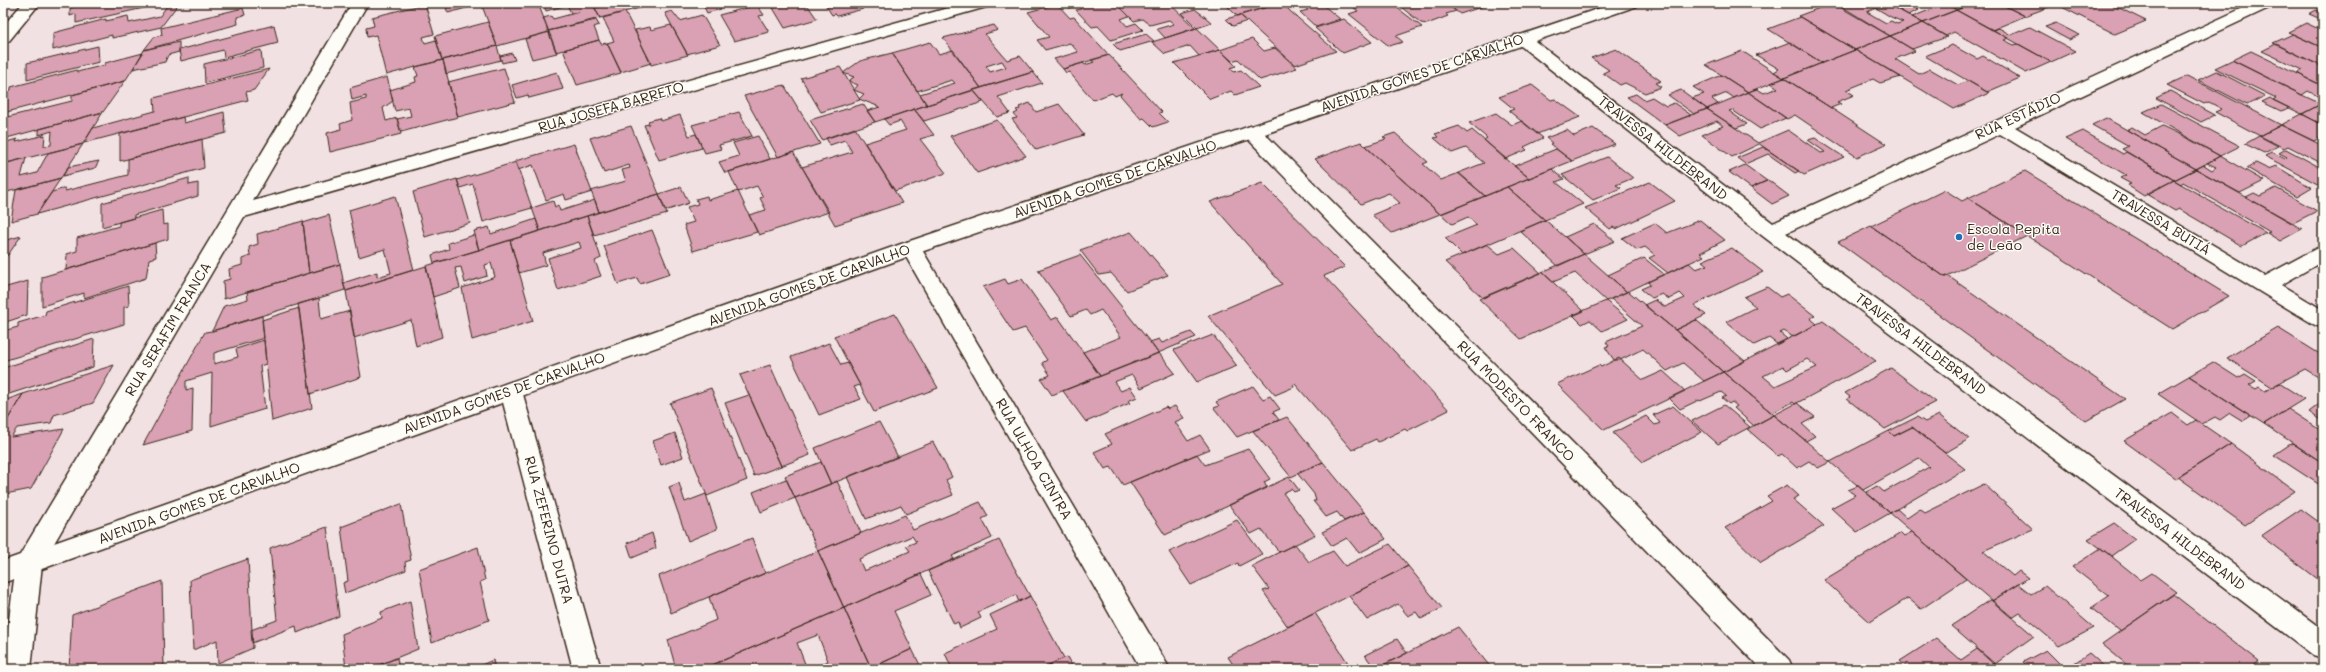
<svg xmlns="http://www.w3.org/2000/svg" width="2326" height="672" viewBox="0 0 2326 672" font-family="Mali,sans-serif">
<rect width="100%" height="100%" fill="#f2e1e3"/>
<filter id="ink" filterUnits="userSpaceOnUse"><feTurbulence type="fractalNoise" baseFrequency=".025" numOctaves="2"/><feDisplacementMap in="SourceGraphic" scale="8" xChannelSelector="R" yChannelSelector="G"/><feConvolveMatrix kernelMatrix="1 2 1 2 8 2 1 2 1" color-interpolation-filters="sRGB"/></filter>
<g filter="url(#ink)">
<path fill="#d9a1b3" stroke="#3b2a1e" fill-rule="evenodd" d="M91,3h62v3l-77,17v-9l-6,2v-8z
M169,3h10l-18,24 -49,11v-3l-59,15v-17l53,-14v2l22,-5 1,7 31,-7z
M455,3h26v1l-33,9 -2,-5 10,-3z
M538,3l11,29 -52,14 -16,-43z
M543,3h49l8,15 -52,13 -5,-13 8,-2 2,3 26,-7 -8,1 -4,-8 -21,6z
M613,3h34l1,3 -48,12 -5,-10z
M702,3h16l3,6 -14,4z
M775,3h31l11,16 -32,9 -12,-20 5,-1z
M824,3h36l3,6 -26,7 -2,-2 -3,1z
M1064,3h52l13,13 -8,3 6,7 9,-3 7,7 -32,10 -13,-14 -6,1 -16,-17 5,-1 -4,-4 -8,3z
M1116,3h53l26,25 -30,10 -8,-9 17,-5 -5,-4 -19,5 -8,-6 -8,2z
M1185,3h21l-16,5z
M1224,3h55l-42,13z
M1282,3l9,9 45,39 -41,14 -55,-50z
M1300,3h29l-6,2 17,14 -24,8 -16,-15 8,-2z
M1348,3h43l31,24 -26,9 7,6 -14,4 -40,-32 9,-3z
M1396,3h50l10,8 -10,3 2,2 -21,8 -6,-1z
M1446,3h47l-33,11z
M1833,3l24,14 33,19 -35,14 -57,-34z
M1836,3h51l36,20 -33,13zM1876,8l15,9 12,5 -6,2 -6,-3 -5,2 -19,-11z
M1887,3h36l2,1 -9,5 3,1 -11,5z
M1930,3h14l13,7 -34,13 -11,-6 25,-10z
M1944,3h29l-16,7z
M1973,3h26l26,13 -33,14 -36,-20z
M1999,3h55l3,1 -32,12z
M2054,3h55l37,18 -31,13z
M2126,3h22l-12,5z
M425,4l9,30 -11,3 2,6 11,-3 6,20 -56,15 -10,-40 -9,2 -1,-9 8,-2 -2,-9z
M1057,4l13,14 4,-1 35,38 -46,14 -9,-10 24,-7 -8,-9 -25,7 -8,-10 12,-3 -21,-25z
M757,5l7,10 -5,1 10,16 -35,9 -15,-26z
M243,8l2,7 -8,2 1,7 -94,26 10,-13 8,-2 -1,-7z
M1195,9l9,7 8,7 -15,5 -15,-15z
M1956,10l52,28 -4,2 10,5 4,-1 33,18 -25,11 -72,-41 -8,4 -23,-13z
M2316,10l7,3v7l-14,-6z
M672,11l8,10 22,-6 18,30 -33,9 -22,-41z
M625,12l26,51 -30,9 -14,-29 7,-2 -11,-23z
M1240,15l7,6 -14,5 -7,-7z
M1800,17l55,33 -33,13 -54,-34z
M1344,19l28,23 -29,11 -28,-25z
M596,20l3,5 -5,2 5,13 -43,12 -8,-21z
M488,22l9,24 -55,14 -7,-24z
M1923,23l24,14 -35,12 -22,-13z
M2056,23l23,12 -10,5 -24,-13z
M2306,23l17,8v17l-35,-16z
M274,25l4,18 -54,14 -1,-7 -42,11 -2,-11z
M671,25l17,30 -37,10 -16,-35 15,-3 1,3z
M994,25l4,5 -13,4 22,26 13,-4 13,16 -52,16 -38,-50zM1002,61l4,6 -16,5 -4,-6z
M2030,27l45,24 -24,11 -58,-32 6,-2 12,7z
M1197,28l23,22 -21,6 -9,-10 -25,8 -13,-12z
M549,32l8,21 -25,6 -7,-20z
M1146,34l8,7 -34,10 -7,-7z
M2293,34l30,14v19l-50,-24z
M1890,36l25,15 -20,8 24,15 11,-5 28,16 10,-4 21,12 -35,16 -99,-59z
M1252,39l12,12 11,-3 22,20 -37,12 -22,-21 -6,2 -12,-11z
M599,40l2,4 6,-1 14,30 -44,12 -14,-35z
M179,42v10l-11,3 -3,7 -32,7 11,-19z
M930,42l9,12 14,-4 28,38 -54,17 -7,-11 35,-11 -3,-3 -35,11 -25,-38z
M1790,42l32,21 -38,15 -10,-6 5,-3 -23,-14z
M2276,44l47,23v19l-26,-13 6,-3 -41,-19z
M1952,45l25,14 6,-3 37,22 -33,14 -62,-36z
M98,46l1,16 -72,18v-17z
M497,46l4,14 -55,14 -3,-14z
M1616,49l45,32 -6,2 6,4 -16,6 -20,-10 -5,2 -17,-12 6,-3 -18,-12z
M261,50l2,18 -58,15 -1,-19z
M1220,50l16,16 -6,2 4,4 7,-2 18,17 -24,8 -4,-4 -21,8 -36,-36z
M1855,50l46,27 -21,6 -7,-4 -27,11 8,5 -17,7 4,2 -10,4 -47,-30z
M1742,51l32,21 10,6 -36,14 -42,-27z
M2251,51l72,35v13l-15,-8 -6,4 -70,-35z
M143,53l-18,28 -122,32v-21l8,-2v-3l66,-17v2l28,-7v-2z
M512,53l3,7 -13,3 -2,-7z
M892,53l35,52 -52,17 -8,-11 13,-4 -21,-8 5,-5 -10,-4 4,-5 -10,-4 6,-4 -11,-4 17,-12z
M1109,55l53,57 -3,1 9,9 -15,5 -9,-9 -3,1 -21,-24 2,-2 -7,3 -3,-3 -19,7 -24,-28 -3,1 -3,-4 20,-6 2,2 9,-3 -3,-2z
M443,60l15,57 -57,15 -4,-13 14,-3 -2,-8 -14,3 -5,-21 26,-8 -1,-5 3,-1 -3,-9z
M2232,60l70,35 19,9 -19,10 -29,-14 3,-2 -61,-30z
M840,67l20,33 -39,12 -20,-34z
M504,68l11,34 -57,15 -10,-35z
M269,69l-15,21 -8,2 2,8 -164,43 9,-15 62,-17 -1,-13z
M2217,71l48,25 -18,9 -49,-25z
M557,72l6,17 -34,9 -1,-3 -11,3 -5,-13z
M1033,72l9,11 -44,14 12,16 -13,4 -24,-27z
M1722,75l26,17 -14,6 -7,-5 -15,6 6,5 -11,5 -15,-11 12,-4 -11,-7z
M2187,76l94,49 -21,11 -45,-24 7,-3 -13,-7 -5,2 -37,-19z
M387,77l6,24 -10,7 3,13 11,-3 4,16 -71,18 -3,-19 14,-4 -1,-5 12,-4 -2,-17 16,-4v-3l-14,4 -2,-12z
M1784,78l47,30 55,36 -29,13 -62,-42 -8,4 -39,-27 9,-3 7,4 14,-5 -7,-5z
M125,81l-22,31 -100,27v-21l69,-17v-6z
M784,85l36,59 -42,13 -34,-61z
M1532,85l19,15 4,-1 25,18 -43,17 -28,-23 5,-2 -15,-12z
M973,90l10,12 -59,19 -10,-12z
M1681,90l11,8 15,11 -13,5 -26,-19z
M2170,91l45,24 -14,7 -45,-24z
M1748,92l38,26 -26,11 -28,-19 -3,1 18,13 -11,4 -29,-19z
M1636,94l8,6 8,-3 14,9 8,-3 17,12 -26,10 -38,-28z
M2270,98l3,2 16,8 -8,3 -19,-9z
M1030,103l6,9 23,-8 25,31 -48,15 -24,-31 5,-1 -3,-4 4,-2 -2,-2 4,-1 -1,-2z
M863,104l12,18 -53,18 -12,-20z
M2161,104l79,42 -20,10 -77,-44z
M2321,104l2,21 -21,-11z
M914,109l20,26 -14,4 26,34 -51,18 -30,-48 41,-13 -6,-9 -11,4 -5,-6z
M1707,109l51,34 1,1 -27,13 -30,-22 21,-9 -6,-5 -37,15 -15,-11z
M103,112l-20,32 -80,20v-21l14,-4 -1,3 29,-7 -1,11 7,-1 1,-14 -13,4v-6z
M224,112l2,21 -106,28v-27l63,-17 1,6z
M739,112l13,24 -33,9 2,4 -16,4 -13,-28z
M1496,113l16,12 10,-4 21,17 -19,9 3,3 -22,9 -21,-19 3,-2 -18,-15z
M2302,114l21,11v11l-9,5 -33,-16z
M680,115l9,21 7,-2 6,14 -43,12 -15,-35 5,-1 -1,-3 11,-3 2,3z
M2106,118l21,12 69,39 -22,11 -52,-31 7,-3 -37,-21z
M997,120l29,36 -49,17 -27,-37z
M2281,125l42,21v18l-35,-18 -4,2 -24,-12z
M631,126l28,68 -60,18 -8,-21 35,-10 -4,-11 8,-2 -1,-3 -25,8 -14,-35z
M1459,126l8,7 5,-3 57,48 -44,18 -27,-23 26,-10 -18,-15 -14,5 -18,-15 4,-1 -3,-3z
M2162,126l19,9 39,21 -24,13 -69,-39 5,-3 13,8z
M855,128l47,75 -67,22 -33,-58 50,-15 -7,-12 -15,5 -4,-7z
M1593,128l22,16 -43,17 -22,-17 2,-1 -6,-5 21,-8 7,6z
M1788,130l33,23 4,-1 -17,-12 7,-2 29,19 -40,18 -46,-32z
M2083,131l40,23 3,-2 48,28 -30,16 -17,-11 4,-1 -11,-6 6,-3 -61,-36z
M1395,133l33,29 -5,2 18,16 18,-7 26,23 -45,18 -75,-68 21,-7 -3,-2z
M758,136l12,23 -45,14 -6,-11 20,-6 -6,-13z
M2259,136l19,10 -14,7 -19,-9z
M202,139l2,29 -167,46 15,-22 13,-4v3l63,-16v-16z
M1361,142l4,4 75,68 -48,19 -20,-18 28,-12 -11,-10 -28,11 -46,-45z
M83,144l-22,34 -58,15v-29l23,-6 -5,19 16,-4 11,-20z
M574,144l18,48 -26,8 -2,-6 -18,6 -13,-35 -15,5 -3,-9z
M1763,147l36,24 -4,2 -27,-19 -23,10 -8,-6z
M1556,149l16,12 -43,17 -15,-12z
M2286,149l37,20v18l-58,-31 7,-4 13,7 2,-2 -8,-4z
M793,152l36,60 -70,23 -10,-20 17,-5 -6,-12 3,-1 -6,-11 -19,6 -9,-20z
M2220,156l44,25 -24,12 -44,-24 8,-4 8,5 4,-3 -9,-4z
M1607,157l26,21 -17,7 5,3 -28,12 -31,-25z
M99,161l-4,7 -32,8 5,-9z
M516,162l16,46 -49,14 -10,-38 -13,4 -3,-8z
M2256,163l12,6 8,-3 36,22 -15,9 -50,-29z
M1745,165l22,16 -16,7 -22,-16z
M1552,169l12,10 -8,3 27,22 -38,16 -38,-33z
M2196,169l50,28 56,32 -22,12 -13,-8 3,-1 -87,-50 -2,2 -7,-4z
M2025,171l204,125 -57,33 -204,-131z
M61,178l-24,36 -26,7 5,-31z
M189,178v7l9,-2v13l-64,19v3l-32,9v-24z
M457,179l13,44 -45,14 -12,-45z
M1768,180l21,16 -17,8 -21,-16z
M2174,180l26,15h-1l67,38 -24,13 -63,-37 -4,2 -29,-17z
M1650,182l25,19 -59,28 -3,-2 -3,2 -25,-21z
M1262,183l83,84 -21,9 125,134 -42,21 -2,-2 -27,13 -2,-3 -24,11 -57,-66 -2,1 1,2 -19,8 -67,-79 74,-32 -72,-82z
M681,187l8,16 -24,8 -6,-17z
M1507,187l38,33 -83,35 -17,-17 32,-13 -9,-8 -16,7 -11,-10z
M2276,188l41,23 -24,12 -47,-26 8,-4 6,3z
M1945,190l17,11 6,-3 59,38 -82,41 -74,-51z
M738,191l19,41 -64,19 -9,-26 10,-3 -7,-15 11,-3 -2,-5 11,-3 1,4z
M659,194l8,20 -73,21 -7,-19z
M395,196l19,74 -68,21 -3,-8 34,-11v5l14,-4 -6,-24 -26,8 -10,-47z
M595,200l4,12 -59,19 -8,-23 21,-7 2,6 3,-2 2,6z
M162,210l1,15 5,-1v15l-102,31 1,-16 10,-3v-13l42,-12v-4z
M329,215l11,49 -31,9 -6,-50z
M587,216l14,42 -6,3 6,15 -43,14 -10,-32 33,-10 -2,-6 -36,11 3,12 -27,8 -9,-33z
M536,219l4,12 -61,19 -5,-19 15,-4 2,7z
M1545,220l20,17 19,17 -26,12 -38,-35z
M1700,220l25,20 -25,13 4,3 -36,17 -19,-15 6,-3 -10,-8 -8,3 -15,-12 33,-15 12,10z
M303,221l6,52 -85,26 -1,-18 7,-2 -1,-10 13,-4v-6l8,-3 -1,-9 9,-3 -1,-10z
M1594,224l21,17 -31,13 -19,-17z
M1871,226l74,51 3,-1 177,123 -39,22 -248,-179z
M652,230l18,44 -30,10 -3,-6 -19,6 -14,-38z
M1131,232l37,43 -41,16 -16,-18 -12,2 -19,-25z
M474,235l5,15 -45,13 -2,-8 17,-6 -1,-6z
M21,236l-13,19 -5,2v-16z
M510,240l23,81 -61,19 -10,-52 33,-11 -4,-14 -6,2 2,11 -22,7 -4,-16 -6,1 5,20 -27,9 -7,-31z
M155,243l1,14 -7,2 -3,19 -62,20v-5l-42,13v-29z
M1487,244l12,10 15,-6 27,25 -58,25 -38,-36z
M1732,248l31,24 -69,33 12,10 -31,15 -31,-25 11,-5 10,7 20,-9 -5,-5 -11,6 -7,-5 -10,4 -11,-9 9,-4 -2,-3 41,-19 7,6 11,-4 -5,-4z
M1584,254l24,21 19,17 -21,9 -31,-28 -22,9 -11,-10z
M1080,255l70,87 8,11 -58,23 -17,-24 38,-15 -20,-27 -11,5 -4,-5 -15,6 -33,-46z
M1644,258l20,16 -37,18 -19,-17z
M340,264l5,26 -133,41 12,-25 24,-7 -1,-7z
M426,266l16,71 -26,9 -5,-26 -57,18 -8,-47z
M1542,272l42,39 -63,28 -42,-40z
M1005,279l3,5 14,-5 29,41 7,-3 42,59 -48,19 -11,-16 9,-4 -8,-12 5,-3 -22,-32 -12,4 -30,-45z
M28,281l-1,34 -24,8v-35z
M128,286l1,20 -5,1v17l-121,37v-30l15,-4v-4l27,-8 1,-4z
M1767,287l13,10 7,-3 28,22 -5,2 7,6 -24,13 -9,-6 -4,2 7,6 -10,5 -8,-6 -15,7 -28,-23 30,-15 -12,-10z
M1628,291l47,39 48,42 -19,9 -21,-18 -16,8 -24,-22 -23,11h-6l-9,-13 4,-1 -3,-4 36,-16 -31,-27z
M319,298l2,21 29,-8 11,66 -51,17 -12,-90z
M1606,301l22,18 -26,12 -12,-11 -8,4 -9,-9z
M299,308l13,100 -40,13 -10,-101z
M895,314l43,74 -64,24 -40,-76z
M262,316l2,22 -50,15v11l24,-7 -2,-8 28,-9 2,24 -6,2 5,43 -54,17 1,-53 -26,8v9l7,-2 -1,43 -49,14 62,-113 7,-1z
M1696,320l49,41 -22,11 -48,-42z
M1823,321l53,40 -81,43 -2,-2 -21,11 -49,-41zM1807,359l10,8 -42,19 -12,-10 20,-10 4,4z
M2278,328l45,28v24l-18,-11 -33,18 -45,-29z
M1191,332l5,5 -38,16 -8,-11 9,-3 3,4z
M1213,335l24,31 -40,16 -23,-32z
M94,339l-1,28 -90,29v-28z
M829,343l12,22 7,-2 12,22 -6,2 7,12 -42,16 -28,-58z
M1159,353l16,20 -34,15 -9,-13 -18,7 7,9 9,-4 7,10 -9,4 2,2 -44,19 -23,-31z
M1619,358l24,22 20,-9 22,20 -81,39 -47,-46 42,-19 2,2z
M2213,362l25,16 7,-4 11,7 -7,4 7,4 3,-2 6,4 14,-8 25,16 -40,25 -75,-48z
M114,365l-21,38 -39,12 -3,8 -34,5 -6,9 53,-8 -33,60 -26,5 -2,6v-73l20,-33z
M770,365l40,90 -29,11 -41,-91z
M1891,368l45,34 -51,27 -38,-30 3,-2 -5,-4z
M1723,372l49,41 2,2 -20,11 -20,-18 3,-2 -5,-4 -3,2 -7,-6 4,-2 -5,-4 -21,9 -1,-1 -19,9 -11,-11z
M2189,376l62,40 -8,5 -13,-8 -10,7 -5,-3 -13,7 -44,-30z
M1253,386l10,13 7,-3 10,13 -7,3 6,8 -42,17 -23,-29 5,-2 -3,-4z
M711,388l36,92 -40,16 -37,-93z
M23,394l-20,33v-26z
M749,395l32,71 -27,10 -29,-73z
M2323,401v21l-14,-10z
M1797,403l18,14 -13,7 13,12 -9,5 -32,-26z
M1724,405l26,22 -32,17 -26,-23z
M1175,406l9,12 -9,4 13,19 12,-6 10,14 -87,36 -12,-18 -6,2 -11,-17 18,-8 -7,-10 61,-27 2,2z
M1673,406l29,26 -59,30 -30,-29 33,-17 9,9 5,-2 -7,-8z
M2288,409l35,23v31l-59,-39z
M2172,413l16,12 8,-5 35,24 -55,35 -52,-38z
M1774,415l32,26 24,21 -12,6 -9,-7 -12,7 -15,-14 -4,2 -31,-27z
M1939,415l30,24 -24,14 -33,-26 -18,9 -5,-5 28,-14 8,5z
M1287,417l36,45 -32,15 -38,-46z
M879,422l19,35 -67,27 -16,-36z
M1912,427l53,42 -75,44 -24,-21 11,-6 7,6 45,-25 -10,-9 -56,32 -33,-28 59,-31 5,5z
M675,433l8,24 -22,8 -8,-24z
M933,442l19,35 -6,3 7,15 -47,19 -5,-9 -35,14 -19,-42z
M2292,443l31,20v24l-49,-32z
M2231,444l64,47 -50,34 -67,-48z
M1248,449l22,30 -6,3 3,6 -102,47 -35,-53 67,-28 8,11z
M821,462l10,22 -36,14 -10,-22z
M1323,462l41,50 -20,9 -7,-9 -11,5 -13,-16h3l-2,-7 -17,-21z
M1289,477l10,13 -5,2 -3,-3 -8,4 32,42 -36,17 -18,-23 -10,5 -22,-29z
M786,479l9,19 -34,14 -8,-20z
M837,481l24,52 -43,18 -23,-53z
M679,483l6,19 21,-8 11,35 -29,12 -19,-54z
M1984,484l49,45 -50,22 30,25 6,-5 9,7 -36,23 -102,-88 7,-4 10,9 13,-9 5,4z
M1787,485l12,11 -6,3 31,27 -63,37 -36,-35 47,-27 -5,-5z
M1858,486l32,27 -33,19 -26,-24 24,-13 -7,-5z
M980,502l8,14 -6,3 10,19 -40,18 2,3 -110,49 -26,-57 87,-36 8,15zM912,536l4,6 -10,4 4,5 -46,20 -5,-12z
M401,504l10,56 -6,2 1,8 -61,23 -2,-10 5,-2 -7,-54z
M2301,509l22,16v58l-62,-47z
M1364,512l22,27 -27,14 -12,-15 -15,8 -10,-14z
M1237,520l25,34 -23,12 -1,-3 -47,22 -22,-33z
M2114,523l21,16 -24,17 -23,-17z
M327,527l12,89 -42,17 -1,-7 -44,17 -1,-13 26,-10 -7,-72z
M1912,532l54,47 -45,30 -13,-11 -38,24 -46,-42 77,-47 3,3z
M652,533l4,15 -24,10 -5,-15z
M752,538l13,35 -94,40 -12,-37z
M999,540l31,56 -11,6 -3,-7 -38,17 3,6 -21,10 -2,-6 -4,2 -26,-53z
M1295,544l14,18 24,-11 12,15 45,-22 18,22 -120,61 -25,-36 6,-2 -17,-23z
M478,547l7,33 -5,2 9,38 -57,23 -13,-74z
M2101,548l40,32 11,-7 25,19 -57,39 -29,-23 18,-12 -37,-29z
M818,551l26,57 -141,61h-27l-8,-29 48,-20 -7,-23z
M248,559l5,89 -35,15 -1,-23 -24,10 -3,-70z
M1408,566l34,42 -21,11 -5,-7 -8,4 -10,-12 -31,16 -18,-24z
M921,574l10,21 -37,16 18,38 -41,19 -27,-60z
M162,581l2,88h-95l3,-54z
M2018,584l13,10 14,-8 49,42 -35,18 -39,-33 -8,5 -20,-17z
M2173,594l86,67 -11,8h-116l-30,-25z
M1030,596l34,62 -24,11h-88l-7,-16 52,-24 -7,-14z
M1991,599l43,37 -39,28 -44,-38z
M410,601l8,48 -49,20h-23l-4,-35 40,-16 -1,-6z
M844,608l27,60 -3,1h-58l18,-8 -10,-26 -21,8 10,26h-104z
M1315,613l37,56h-116l-8,-12z
M1458,627l34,42h-116l31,-16z
M1936,638l25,22 16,-11 22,20h-90l-9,-8z
M1397,639l10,14 -32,16 -10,-14z
M912,649l10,20h-51v-1z
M2046,650l18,18 -34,1 -7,-7z
M2089,653l18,16h-34l-3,-3z
M1067,657l7,12h-34l24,-11z
M397,658l2,11h-30z
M493,660l2,9h-23z"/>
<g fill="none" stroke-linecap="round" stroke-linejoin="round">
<g stroke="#3b2a1e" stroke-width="3">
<path id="minor" d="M23,3h17l-31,38 -6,1v-16z
M352,3h16l-115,198 713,-198h26l-2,3 -746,211 -202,347 -11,105h-28l13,-106 4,-8z
M2254,3h21l-2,3 -258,121 250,149 58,-31v16l-42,24 42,25v18l-8,-3 -315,-191 -214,99 537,397v28l-10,-3 -549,-418 -252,-198 3,-4h12l246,188z
M1252,126l7,2 530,532 4,9h-32l-516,-533 -2,-4 2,-4z
M911,241l7,2 3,5 249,421h-29l-240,-421 3,-5z
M511,382l8,3 3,6 79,278h-28l-73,-278 3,-6z"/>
</g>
<g stroke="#3b2a1e" stroke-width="3">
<path id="tertiary" d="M1615,3h24l-2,3 -719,247 -915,330v-22l901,-318z"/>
</g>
<use href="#minor" fill="#fdfcf7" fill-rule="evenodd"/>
<use href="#tertiary" fill="#fdfcf7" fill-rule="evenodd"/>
</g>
</g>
<circle fill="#1f6fb2" stroke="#fdfcf7" stroke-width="1.5" cx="1959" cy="237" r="4"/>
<g text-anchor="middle" stroke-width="3" stroke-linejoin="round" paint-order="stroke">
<g font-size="14" fill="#3b2a1e" stroke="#fdfcf7">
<text transform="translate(1422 73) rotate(-19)" y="5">AVENIDA GOMES DE CARVALHO</text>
<text transform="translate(611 107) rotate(-16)" y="5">RUA JOSEFA BARRETO</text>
<text transform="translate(2018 116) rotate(-25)" y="5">RUA ESTÁDIO</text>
<text transform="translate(1663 148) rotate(38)" y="5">TRAVESSA HILDEBRAND</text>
<text transform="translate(1115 179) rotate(-19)" y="5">AVENIDA GOMES DE CARVALHO</text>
<text transform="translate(2161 222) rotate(31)" y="5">TRAVESSA BUTIÁ</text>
<text transform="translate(809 285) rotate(-20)" y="5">AVENIDA GOMES DE CARVALHO</text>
<text transform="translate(168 329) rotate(-59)" y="5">RUA SERAFIM FRANCA</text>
<text transform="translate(1921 344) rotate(37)" y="5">TRAVESSA HILDEBRAND</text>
<text transform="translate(504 393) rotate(-20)" y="5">AVENIDA GOMES DE CARVALHO</text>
<text transform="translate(1516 401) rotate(46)" y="5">RUA MODESTO FRANCO</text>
<text transform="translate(1034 459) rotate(60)" y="5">RUA ULHOA CINTRA</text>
<text transform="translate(199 503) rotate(-20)" y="5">AVENIDA GOMES DE CARVALHO</text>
<text transform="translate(549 530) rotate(75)" y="5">RUA ZEFERINO DUTRA</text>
<text transform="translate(2180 539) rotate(37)" y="5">TRAVESSA HILDEBRAND</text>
</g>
<g font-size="14" fill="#3b2a1e" stroke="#fdfcf7" text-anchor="start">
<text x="1967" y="234">Escola Pepita<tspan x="1967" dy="16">de Leão</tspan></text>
</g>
</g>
<rect width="2326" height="672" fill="none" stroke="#fdfcf7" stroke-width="16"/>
<rect x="8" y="8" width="2310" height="656" fill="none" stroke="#3b2a1e" stroke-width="1.5" filter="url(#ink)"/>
</svg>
